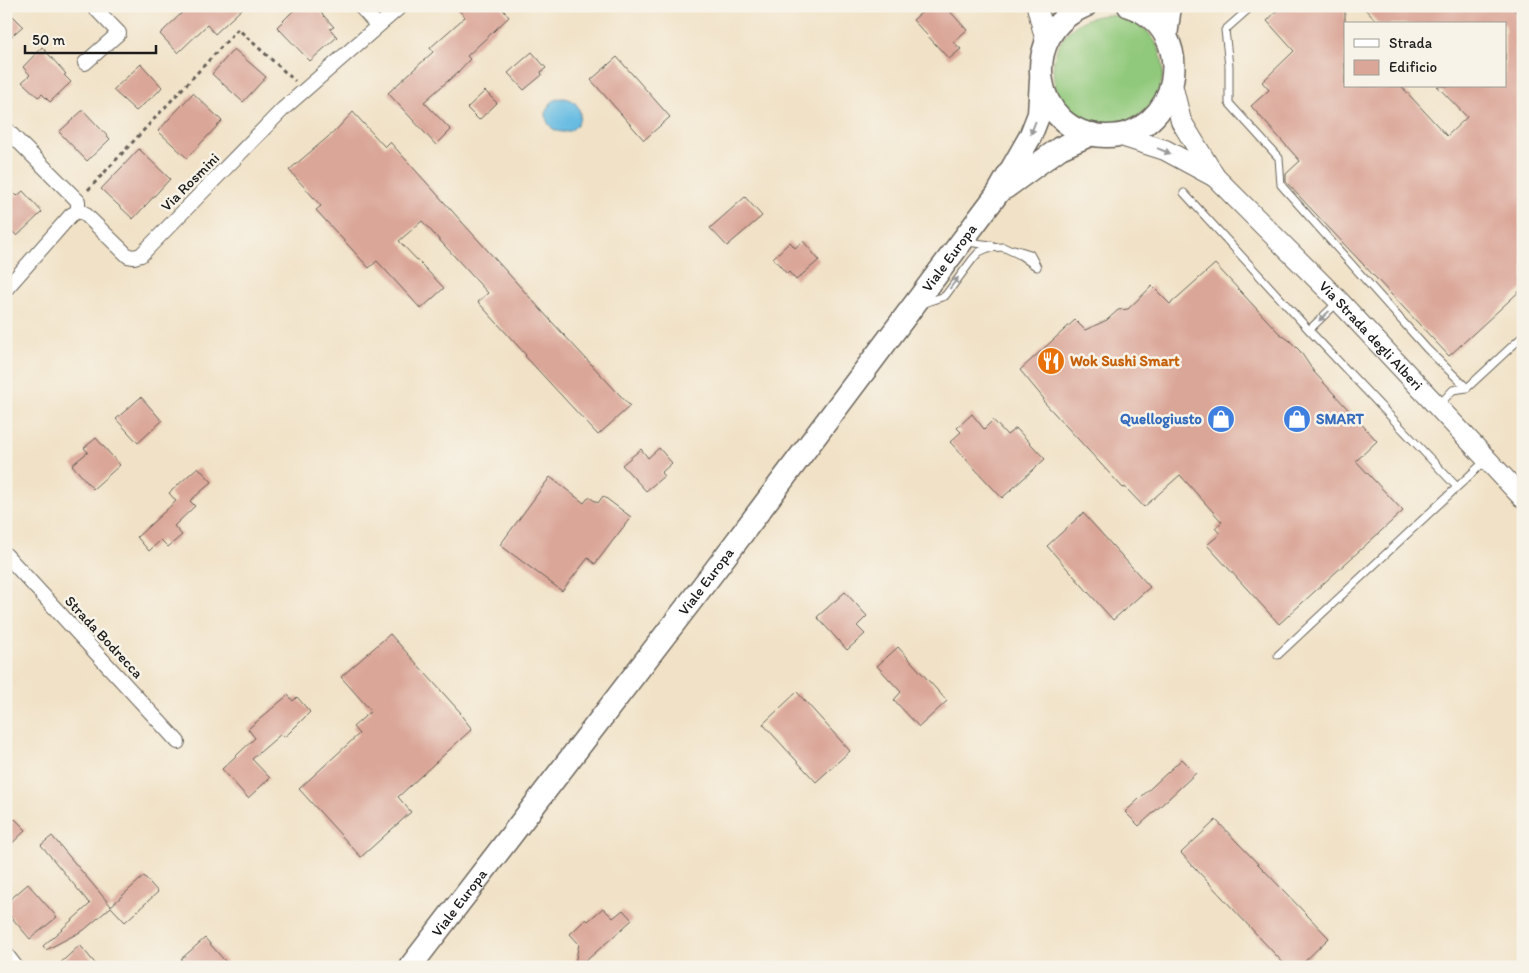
<svg xmlns="http://www.w3.org/2000/svg" width="1529" height="973" viewBox="0 0 1529 973" font-family="Itim,sans-serif">
<rect width="100%" height="100%" fill="#f7f3e8"/>
<filter id="ink" filterUnits="userSpaceOnUse"><feTurbulence type="fractalNoise" baseFrequency=".02" numOctaves="2"/><feDisplacementMap in="SourceGraphic" scale="10" xChannelSelector="R" yChannelSelector="G"/><feConvolveMatrix kernelMatrix="1 2 1 2 8 2 1 2 1" color-interpolation-filters="sRGB"/></filter>
<filter id="wash" filterUnits="userSpaceOnUse"><feTurbulence type="fractalNoise" baseFrequency=".0096" numOctaves="4" result="noise"/><feDisplacementMap in="SourceGraphic" scale="20" xChannelSelector="R" yChannelSelector="G"/><feGaussianBlur stdDeviation="1.12" result="paint"/><feColorMatrix in="noise" values="0 0 0 0 0 0 0 0 0 0 0 0 0 0 0 0 0 1.4 0 .05"/><feComposite in="paint" operator="in"/></filter>
<g filter="url(#wash)">
<rect width="100%" height="100%" fill="#f1e2c7"/>
<path fill="#91c97c" stroke="#56724c" d="M1053 70a55 55 0 1 1 110 0a55 55 0 1 1-110 0Z"/>
<path fill="#66bbe2" stroke="#416c7f" d="M546 115a17 17 0 1 1 34 0a17 17 0 1 1-34 0Z"/>
<g id="blocks">
<path fill="#daa698" d="M189,6h56l-30,28 -8,-9 -29,28 -18,-19z
M298,6h17l19,21 -4,2 7,8 -27,24 -33,-34z
M455,6h45l9,11 -42,39 3,3 -12,13 -34,30 27,28 -15,15 -48,-52 45,-41 -3,-4 35,-31z
M929,6h16l22,24 -14,12 8,7 -12,10 -36,-39z
M1281,6h64v80h56l46,50 20,-19 -30,-31h68v-62h-126l-17,-18h149l12,14v268l-74,68 -163,-174v-8l14,-13 -49,-55 18,-16 -7,-8 32,-31 -27,-30z
M6,9l17,17 -17,15z
M42,47l24,27 -2,1 7,7 -21,20 -8,-8 -4,3 -16,-15 8,-7 -7,-8z
M234,49l32,28 -23,25 -31,-28z
M532,52l14,16 -5,4 1,3 -18,15 -16,-17z
M617,57l53,60 -26,23 -53,-60z
M141,64l21,23 -4,5 -22,19 -23,-21z
M485,91l12,12 -18,17 -12,-12z
M193,93l29,28 -35,37 -29,-27z
M83,110l27,29 -23,22 -28,-29z
M353,112l32,35 5,-5 161,179 79,85 -32,29 -73,-79 1,-1 -48,-53 10,-9 -66,-72 -23,20 45,47 -23,21 -44,-48 -8,7 -53,-58 5,-4 -32,-36 46,-39z
M139,149l31,30 -37,40 -32,-30z
M6,185l11,11 6,-5 19,21 -25,24 -11,-11z
M745,197l17,19 -35,30 -17,-18z
M803,241l16,19 -23,20 -7,-8 -2,2 -14,-16 17,-16 5,6z
M1215,264l64,69 11,8 10,10 14,21 63,69 -21,20 47,50 -124,113 -72,-79 13,-11 -5,-6 7,-6 -42,-47 -36,32 -19,-20 -2,1 -80,-87 1,-2 -24,-29 55,-50 10,10 22,-10 11,-10 10,-1 24,-23 18,18z
M141,397l21,24 -24,22 -22,-24z
M972,414l12,15 9,-9 14,15 9,-7 29,31 -43,39 -52,-56 11,-10 -4,-4z
M96,438l24,27 -27,24 -21,-24 16,-13 -4,-4z
M659,448l13,15 -11,10 3,3 -18,15 -24,-26 19,-16 7,9z
M198,467l14,15 -22,19 5,5 -21,20 8,9 -14,12 -7,-7 -12,11 -12,-14 39,-36 -7,-8z
M550,477l34,26 5,-6 9,6 5,-7 28,21 -36,47 -7,-6 -26,33 -62,-46z
M1083,513l67,74 -37,33 -66,-74z
M845,592l22,24 -10,10 8,8 -18,16 -30,-33z
M390,634l71,79 -1,1 12,15 -74,68 13,15 -50,45 -62,-68 60,-55 -6,-7 18,-16 -30,-34z
M898,647l49,54 -28,26 -25,-27 7,-8 -24,-26z
M797,692l53,59 -34,31 -53,-58z
M288,695l5,6 4,-4 13,15 -22,22 -4,3 -3,-3 -29,25 18,19 -22,20 -26,-29 33,-31 -7,-9z
M1182,759l14,14 -57,53 -14,-14z
M15,819l11,11 -20,19v-21z
M1216,820l113,118 -30,29h-12l-106,-114z
M52,836l59,70 33,-30 14,16 -33,30 -14,-15 -27,23 -38,20 -3,-4 47,-42 -49,-59z
M28,884l29,33 -27,22 -24,-28v-8z
M603,908l10,10 10,-8 9,10 -45,40 -12,3 4,-19 -9,-10 16,-15 2,2z
M205,938l25,29h-42l-7,-8z
M80,945l18,22h-42z"/>
</g>
</g>
<g filter="url(#ink)">
<use href="#blocks" fill-opacity="0" stroke="#676158" stroke-width="1"/>
<g fill="none" stroke-linecap="round" stroke-linejoin="round">
<g stroke="#676158" stroke-width="9">
<path id="lane" d="M1252,6l-27,24 4,36v37l50,55 2,27 146,164 40,39
M1184,193l125,137 148,157
M967,242l24,3
M1014,249l16,5 6,11
M924,303l21,-7 27,-36 7,-8 9,-4 15,-1 17,8 17,12
M1309,330l29,-28
M1438,406l15,-16 14,-2 56,-52
M1278,655l208,-195"/>
</g>
<g stroke="#676158" stroke-width="16">
<path id="street" d="M360,6l18,20
M85,63l34,-30 -26,-27
M6,129l72,72v10
M6,289l65,-74 7,-4 6,2 44,43 6,1 7,-2 142,-146 118,-103
M6,555l172,187
M6,954l10,13"/>
</g>
<g stroke="#676158" stroke-width="22">
<g id="secondary">
<path d="M1037,6l9,36"/>
<path id="s1" d="M1172,84l9,37 34,56 124,124 184,197"/>
<path d="M1118,135l47,15 50,27"/>
</g>
</g>
<g stroke="#676158" stroke-width="25">
<g id="primary">
<path d="M1085,6c-68,27 -54,128 20,130 75,2 96,-106 24,-130"/>
<path d="M1166,36l4,-30"/>
<path d="M1005,188l55,-40 32,-14"/>
<path id="s2" d="M410,967l305,-397 283,-377 32,-56 9,-23 2,-34"/>
</g>
</g>
<path stroke="#676158" stroke-width="3" stroke-dasharray="4 4" stroke-linecap="butt" d="M88,190l150,-161 57,52"/>
<use href="#lane" stroke="#fff" stroke-width="7"/>
<use href="#street" stroke="#fff" stroke-width="14"/>
<use href="#secondary" stroke="#fff" stroke-width="20"/>
<use href="#primary" stroke="#fff" stroke-width="22"/>
</g>
<defs><path id="oneway-solid" d="M-6-.8H1V-3.2L6.5 0L1 3.2V.8H-6Z" transform="scale(1.25)"/></defs>
<g fill="#999">
<use href="#oneway-solid" transform="translate(1033 128) rotate(111)"/>
<use href="#oneway-solid" transform="translate(1164 151) rotate(22)"/>
<use href="#oneway-solid" transform="translate(954 283) rotate(-53)"/>
<use href="#oneway-solid" transform="translate(1324 316) rotate(137)"/>
</g>
</g>
<defs>
<g id="restaurant-disc" transform="scale(1.4375)"><circle r="9.5" fill="#e8710a" stroke="#f7f3e8"/><path d="M-5-6h1v4h1v-4h1v4h1v-4h1v5L-1.5 .5V6h-2V.5L-5-1ZM5-6V6H3V1.5H1.5Q1.5-4 5-6Z" fill="#fff"/></g>
<g id="shop-disc" transform="scale(1.4375)"><circle r="9.5" fill="#3f7fe0" stroke="#f7f3e8"/><path d="M-5-2.5h2.3a2.7 3.5 0 0 1 5.4 0H5L5.5 6h-11ZM-1.5-2.5h3a1.5 2.3 0 0 0-3 0Z" fill="#fff"/></g>
</defs>
<g fill-rule="evenodd">
<use href="#restaurant-disc" x="1051" y="361"/>
<use href="#shop-disc" x="1221" y="419"/>
<use href="#shop-disc" x="1297" y="419"/>
</g>
<g text-anchor="middle" stroke-width="5" stroke-linejoin="round" paint-order="stroke">
<g font-size="15" fill="#1c1c1c" stroke="#f7f3e8">
<text transform="translate(190 182) rotate(-45)" y="5">Via Rosmini</text>
<text dy="5" stroke="none"><textPath href="#s2" startOffset="891">Viale Europa</textPath></text>
<text dy="5" stroke="none"><textPath href="#s1" startOffset="326">Via Strada degli Alberi</textPath></text>
<text dy="5" stroke="none"><textPath href="#s2" startOffset="486">Viale Europa</textPath></text>
<text transform="translate(104 637) rotate(47)" y="5">Strada Bodrecca</text>
<text dy="5" stroke="none"><textPath href="#s2" startOffset="81">Viale Europa</textPath></text>
</g>
<g font-size="15" font-weight="bold" fill="#c56008" stroke="#f7f3e8" text-anchor="start">
<text x="1070" y="366">Wok Sushi Smart</text>
</g>
<g font-size="15" font-weight="bold" fill="#366cbe" stroke="#f7f3e8" text-anchor="end">
<text x="1202" y="424">Quellogiusto</text>
<text x="1316" y="424" text-anchor="start">SMART</text>
</g>
</g>
<rect width="1529" height="973" fill="none" stroke="#f7f3e8" stroke-width="25"/>
<rect x="1344" y="22" width="162" height="65" fill="#f7f3e8" stroke="#9f9d96"/>
<rect x="1354" y="39" width="25" height="8" fill="#ffffff" stroke="#9f9d96"/>
<text x="1389" y="48" font-size="15" fill="#1c1c1c">Strada</text>
<rect x="1354" y="60" width="25" height="15" fill="#daa698" stroke="#9f9d96"/>
<text x="1389" y="72" font-size="15" fill="#1c1c1c">Edificio</text>
<path d="M25 45v8h131v-8" fill="none" stroke="#1c1c1c" stroke-width="2.5"/>
<text x="32" y="45" font-size="15" fill="#1c1c1c" stroke="#f7f3e8" stroke-width="4" paint-order="stroke">50 m</text>
</svg>
